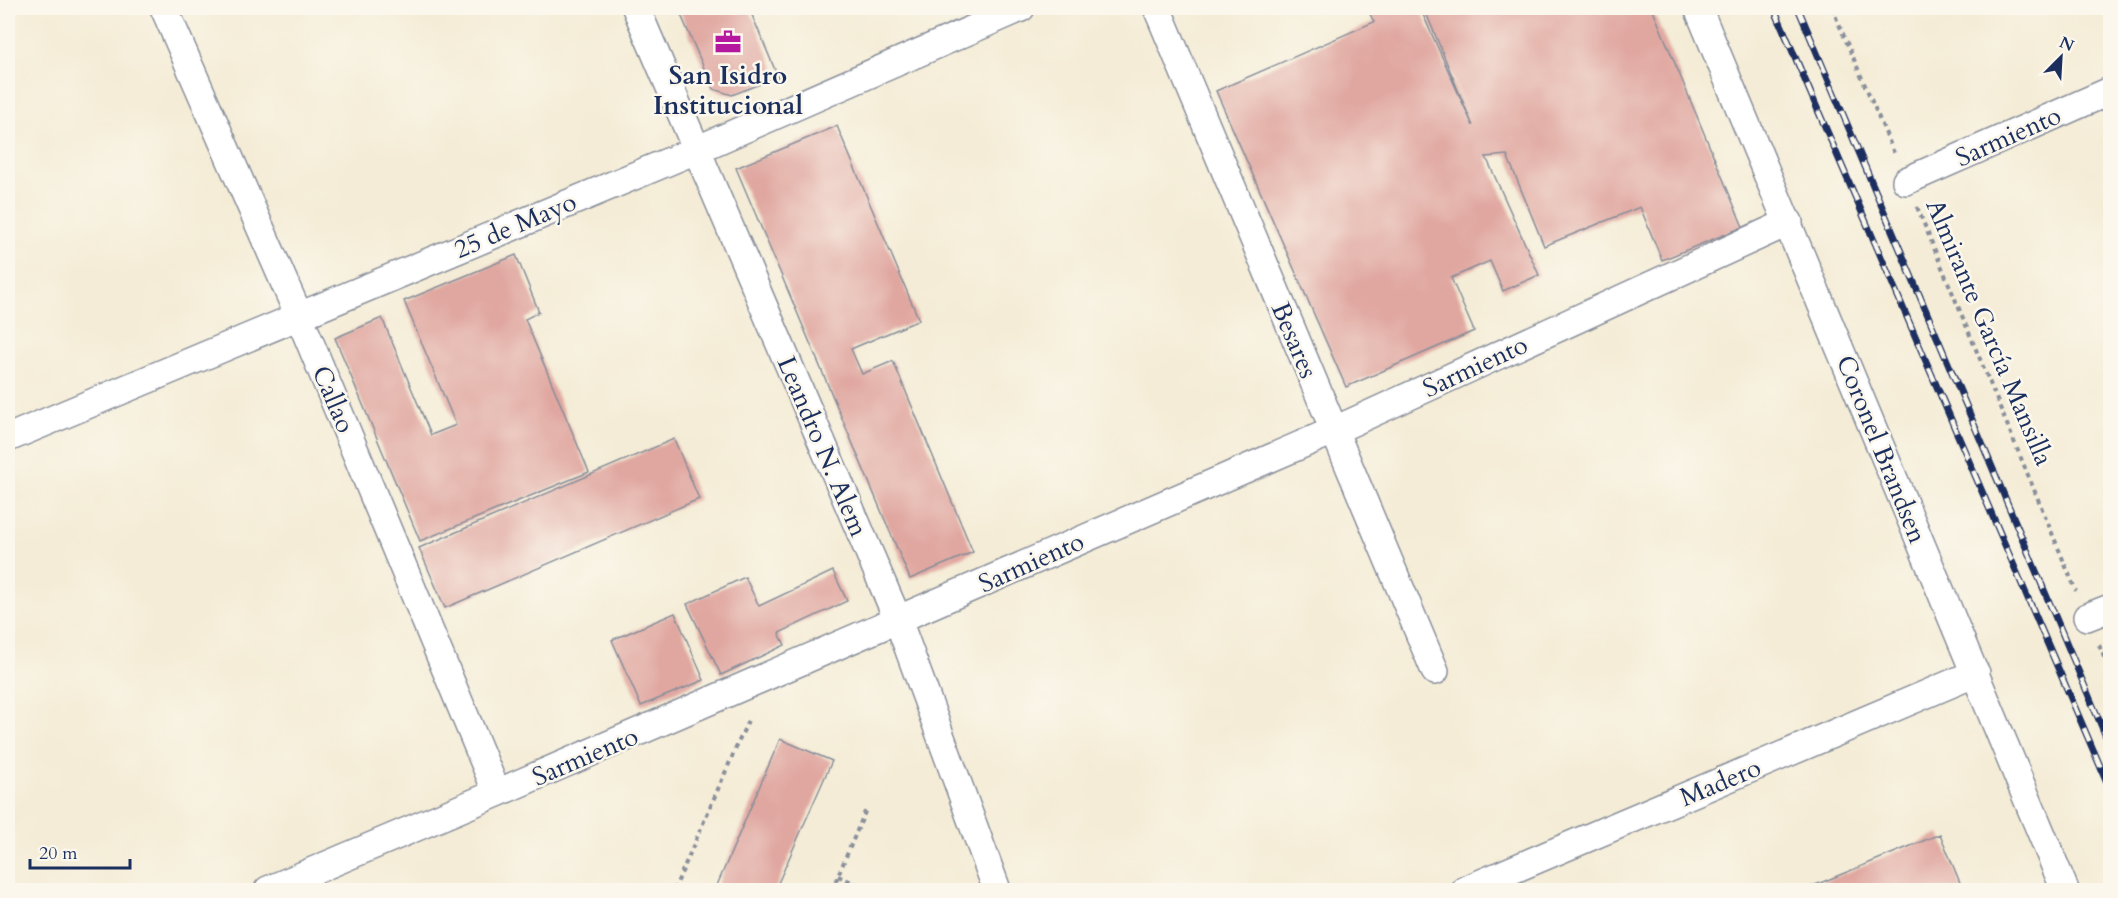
<svg xmlns="http://www.w3.org/2000/svg" width="2118" height="898" viewBox="0 0 2118 898" font-family="Cardo,serif">
<rect width="100%" height="100%" fill="#fbf7ec"/>
<filter id="ink" filterUnits="userSpaceOnUse"><feTurbulence type="fractalNoise" baseFrequency=".0167" numOctaves="2"/><feDisplacementMap in="SourceGraphic" scale="12" xChannelSelector="R" yChannelSelector="G"/><feConvolveMatrix kernelMatrix="1 2 1 2 8 2 1 2 1" color-interpolation-filters="sRGB"/></filter>
<filter id="wash" filterUnits="userSpaceOnUse"><feTurbulence type="fractalNoise" baseFrequency=".008" numOctaves="4" result="noise"/><feDisplacementMap in="SourceGraphic" scale="24" xChannelSelector="R" yChannelSelector="G"/><feGaussianBlur stdDeviation="1.35" result="paint"/><feColorMatrix in="noise" values="0 0 0 0 0 0 0 0 0 0 0 0 0 0 0 0 0 1.4 0 .05"/><feComposite in="paint" operator="in"/></filter>
<g filter="url(#wash)">
<rect width="100%" height="100%" fill="#f4ecd6"/>
<g id="blocks">
<path fill="#e0a7a0" d="M678,8h71l29,69 -46,18 -19,-6z
M1367,8h53l53,118 -49,-118h228l91,219 -81,33 -22,-53 -96,39 -37,-91 -21,2 53,118 -36,16 -13,-30 -39,17 23,53 -128,56 -130,-296 158,-69z
M837,126l82,194 -68,29 11,25 31,-13 80,191 -63,27 -174,-411z
M516,255l23,57 -14,7 64,153 -169,69 -85,-203 47,-20 49,117 25,-10 -52,-124z
M674,439l25,60 -254,109 -26,-60z
M833,571l14,30 -68,32 6,12 -64,30 -34,-71 58,-27 14,29z
M675,613l29,67 -63,26 -29,-66z
M780,739l52,22 -57,129h-60z
M1940,834l23,56h-160z"/>
</g>
</g>
<g filter="url(#ink)">
<use href="#blocks" fill-opacity="0" stroke="#888e9a" stroke-width="1.5"/>
<g fill="none" stroke-linecap="round" stroke-linejoin="round">
<g stroke="#888e9a" stroke-width="30">
<path id="street" d="M164,8l135,308 198,477
M636,8l262,612 99,270
M1157,8l278,663
M1698,8l367,882
M1906,181l204,-90
M8,438l688,-288 325,-142
M2087,617l23,-9
M268,890l229,-97 836,-362 456,-209
M1465,890l511,-217"/>
</g>
<path stroke="#888e9a" stroke-width="4" stroke-dasharray="4.5 4.5" stroke-linecap="butt" d="M1832,8l62,145
M1917,207l159,384
M2099,645l11,27
M838,876l33,14
M674,890l75,-172
M832,890l35,-83"/>
<use href="#street" stroke="#fff" stroke-width="27"/>
<g stroke="#1b2f5e" stroke-width="7">
<path id="rail" d="M1774,8l336,781
M1798,8l312,738"/>
</g>
<use href="#rail" stroke="#fbf7ec" stroke-width="4.5" stroke-dasharray="14" stroke-linecap="butt"/>
</g>
</g>
<defs>
<g id="office-bare" transform="scale(2.07)"><path d="M-6-3h4V-5.5h4V-3h4V5H-6ZM-1-4.5V-3h2v-1.5ZM-6 0V1H6V0Z" fill="#b5179e" stroke="#fbf7ec" stroke-width="2.5" paint-order="stroke"/></g>
</defs>
<g fill-rule="evenodd">
<use href="#office-bare" x="728" y="42"/>
</g>
<g text-anchor="middle" stroke-width="5" stroke-linejoin="round" paint-order="stroke">
<g font-size="26" font-weight="bold" fill="#1b2f5e" stroke="#fbf7ec">
<text x="728" y="84">San Isidro<tspan x="728" dy="30">Institucional</tspan></text>
</g>
<g font-size="26" fill="#1b2f5e" stroke="#fbf7ec">
<text transform="translate(2008 136) rotate(-24)" y="9">Sarmiento</text>
<text transform="translate(515 225) rotate(-23)" y="9">25 de Mayo</text>
<text transform="translate(1990 332) rotate(67)" y="9">Almirante García Mansilla</text>
<text transform="translate(1295 340) rotate(67)" y="9">Besares</text>
<text transform="translate(1475 366) rotate(-25)" y="9">Sarmiento</text>
<text transform="translate(334 399) rotate(67)" y="9">Callao</text>
<text transform="translate(823 446) rotate(67)" y="9">Leandro N. Alem</text>
<text transform="translate(1882 449) rotate(68)" y="9">Coronel Brandsen</text>
<text transform="translate(1031 562) rotate(-24)" y="9">Sarmiento</text>
<text transform="translate(585 756) rotate(-23)" y="9">Sarmiento</text>
<text transform="translate(1720 782) rotate(-23)" y="9">Madero</text>
</g>
</g>
<rect width="2118" height="898" fill="none" stroke="#fbf7ec" stroke-width="30"/>
<g transform="translate(2061 57) rotate(24)" stroke="#fbf7ec" stroke-width="4.5" paint-order="stroke">
<path d="M0-4.5L10 22L0 15L-10 22Z" fill="#1b2f5e"/>
<text y="-9" font-size="16" font-weight="bold" text-anchor="middle" fill="#1b2f5e">N</text>
</g>
<path d="M30 859v9h100v-9" fill="none" stroke="#1b2f5e" stroke-width="3"/>
<text x="39" y="859" font-size="18" fill="#1b2f5e" stroke="#fbf7ec" stroke-width="4.5" paint-order="stroke">20 m</text>
</svg>
